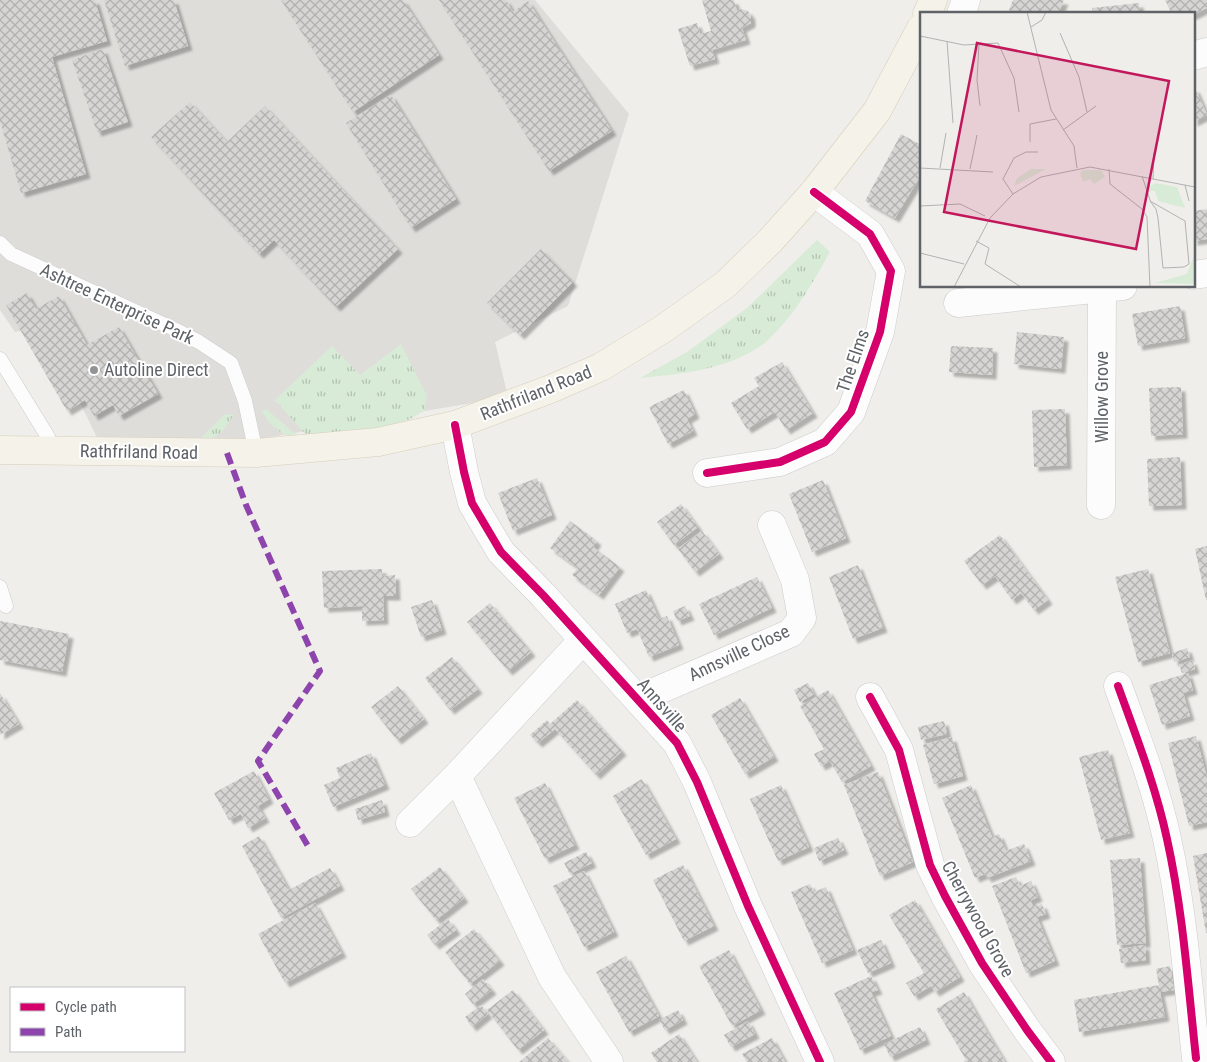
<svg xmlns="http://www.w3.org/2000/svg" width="1207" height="1062" viewBox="0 0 1207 1062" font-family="'Roboto Condensed',sans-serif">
<defs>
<pattern id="grass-tufts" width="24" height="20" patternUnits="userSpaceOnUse" patternTransform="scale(1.25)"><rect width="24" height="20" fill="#d8ebd6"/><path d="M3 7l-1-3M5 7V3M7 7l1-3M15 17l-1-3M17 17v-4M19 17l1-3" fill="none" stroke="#b2c2b1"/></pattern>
<pattern id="building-cross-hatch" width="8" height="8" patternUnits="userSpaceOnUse" patternTransform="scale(1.25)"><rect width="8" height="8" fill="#d6d5d3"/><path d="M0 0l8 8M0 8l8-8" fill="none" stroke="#b1b0af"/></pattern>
<filter id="shadow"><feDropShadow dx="4.5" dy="4.5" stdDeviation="1" flood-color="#0004"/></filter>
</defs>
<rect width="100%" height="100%" fill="#efeeea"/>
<path fill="#dfddda" d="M0,0h535l94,114 -61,192 -73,36 13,55 -398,67 -67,-137 -28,5 -15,-22z"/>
<path fill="url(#grass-tufts)" d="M817,240l13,12c-16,28 -31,56 -54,80 -5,4 -9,10 -14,13 -36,25 -80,29 -122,33l47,-26 60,-44z
M401,344l26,52 -3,15c-32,22 -79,21 -116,26l-33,-37 57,-54 28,29z
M262,410h5l31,26c-15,2 -31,-12 -36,-26z
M234,414c-11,19 -17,25 -38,29l28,-28z"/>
<path fill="url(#building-cross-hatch)" filter="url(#shadow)" d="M0,0h95l12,41 -55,16 34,117 -65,19 -21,-72z
M104,0h70l14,46 -63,20z
M281,0h122l36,55 -86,57z
M439,0h67l7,12 15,-11 84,130 -63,40z
M702,0h32l3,11 4,-2 7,2 3,5v7l-9,5 4,12 -34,10 3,9 -25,7 -12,-37 19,-6 3,11 11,-3z
M1013,0h51l-6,14h-40l-9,-4z
M1165,0h42v8l-14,7 -21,-1z
M1139,3l1,11h-48v-6z
M103,49l25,73 -31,10 -25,-72z
M1195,88l12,27 -14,7v-33z
M391,95l65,104 -45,29 -65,-105z
M190,102l37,40 38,-36 133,143 -62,58 -62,-67 -15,14 -108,-117z
M901,134l20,11v30l-26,43 -30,-17z
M1207,209v30l-14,2v-30z
M541,249l32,33 -53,53 -33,-32z
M27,293l9,16 23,-13 28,49 32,-18 39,67 -39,22 -6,-11 -19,11 -9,-16 -18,11 -61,-106z
M1180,306l5,32 -47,8 -6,-32z
M1017,332l47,5 -3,32 -47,-5z
M951,346l42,2 -1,27 -43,-3z
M782,362l31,51 -27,17 -11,-18 -28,17 -16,-26 28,-17 -5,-8z
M1181,387l2,47 -32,2 -2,-48z
M684,390l11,24 -8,5 6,12 -25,13 -19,-37z
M1065,409l2,56 -33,2 -2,-57z
M1180,457l2,48 -33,1 -2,-47z
M537,478l15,37 -39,16 -15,-38z
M823,480l23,58 -34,14 -23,-58z
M681,504l17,23 -24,18 -17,-23z
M570,521l27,20 -4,6 27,20 -21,28 -27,-20 6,-7 -28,-20z
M702,531l17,23 -24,18 -17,-23z
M1000,535l48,65 -14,10 -13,-17 -9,7 -17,-24 -13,9 -18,-24z
M1207,546v54h-1l-11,-51z
M858,565l25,63 -30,11 -24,-62z
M382,569v7l13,-1 1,21h-13l1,24 -22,1v-15l-38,2 -2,-37z
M1148,569l22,84 -32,9 -23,-85z
M757,577l15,31 -58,27 -15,-31z
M646,590l13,29 8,-3 12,29 -30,12 -12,-28 -10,4 -12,-29z
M432,600l10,30 -21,7 -10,-30z
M490,603l41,49 -23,19 -41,-49z
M685,606l5,10 -13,5 -4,-10z
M0,621l69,13 -7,38 -62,-12z
M1187,648l3,9 -16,5 -2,-9z
M452,657l26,32 -28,21 -25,-32z
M1192,660l3,9 -13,4 -3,-8z
M1188,673l5,17 -10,3 7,23 -28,9 -13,-40z
M808,683l6,11 -14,8 -6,-12z
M398,686l26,33 -27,21 -26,-33z
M828,690l43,76 -29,16 -12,-21 -9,5 -7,-12 10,-5 -24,-43z
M0,693l19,31 -19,11z
M740,698l34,59 -29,17 -34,-59z
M577,700l45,51 -26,24 -41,-46 -17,14 -8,-8 17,-15 3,4z
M944,721l3,13 -26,6 -3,-13z
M1196,736l11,42v44l-18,4 -21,-83z
M952,737l11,39 -29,8 -11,-39z
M1108,750l22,83 -29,7 -22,-83z
M371,753l14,32 -52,22 -9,-22 16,-7 -4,-10z
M254,771l15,28 -11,7 7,12 -17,10 -7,-14 -12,6 -15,-27z
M878,772l35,90 -33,14 -36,-91z
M642,779l34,60 -30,16 -33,-59z
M545,783l30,62 -30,14 -31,-61z
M781,785l28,62 -31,14 -28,-62z
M971,785l21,52 7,-3 7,17 18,-7 7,17 -44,17 -2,-4 -10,4 -33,-80z
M382,800l3,12 -27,8 -3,-11z
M259,836l30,54 41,-22 10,18 -59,32 -39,-72z
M838,838l6,12 -25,11 -5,-13z
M586,852l6,11 -22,11 -6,-11z
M1207,853v80h-1l-13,-77z
M1140,858l6,85 -29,2 -7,-85z
M683,865l31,61 -30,15 -31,-61z
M440,867l24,31 -28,22 -25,-31z
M584,871l30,61 -30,15 -31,-61z
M1016,877l4,9 11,-5 7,16 -7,3 2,7 9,-3 4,10 -9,3 18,44 -29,12 -34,-87z
M810,884l4,8 12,-5 27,63 -31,13 -31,-71z
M915,900l45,77 -25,15 -4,-6 -17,10 -8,-13 18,-10 -35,-58z
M315,903l27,50 -57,30 -27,-49z
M448,919l8,11 -21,15 -8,-10z
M474,929l26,32 -30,23 -25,-32z
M881,940l10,23 -23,10 -11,-23z
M1145,945l1,15 -25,3 -2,-14z
M729,950l32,60 -29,16 -33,-60z
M626,956l33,60 -30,16 -33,-60z
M1170,966l4,24 -14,2 5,25 -86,15 -5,-32 85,-15 -3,-16z
M871,976l7,14 -7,2 20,44 -31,14 -26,-57z
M483,979l9,11 -19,14 -8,-10z
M513,990l31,40 -26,20 -31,-40z
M964,992l23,40 18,30h-42l3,-2 -30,-51z
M481,1005l7,9 -16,13 -7,-10z
M678,1010l5,10 -18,10 -6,-10z
M748,1021l7,13 -24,13 -7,-12z
M920,1027l6,13 -36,17 -6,-13z
M679,1034l18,28h-40l-6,-9z
M548,1038l20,24h-49z
M772,1038l13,24h-38l-5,-8z"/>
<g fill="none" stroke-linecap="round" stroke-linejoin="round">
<g stroke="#cbcccc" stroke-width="15">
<path id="lane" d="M0,243l11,11 163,75 25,13 32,21 14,38 11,52
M0,359l48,78 2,13
M0,587l6,19"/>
</g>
<g stroke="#cbcccc" stroke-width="29">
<path id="street" d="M961,14l5,-14
M1193,56l14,-4
M1193,275l14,-2
M958,303l165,-17
M455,425l9,47 8,31 29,49 42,43 134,148 20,39 51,124 72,156
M707,473l73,-11 45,-20 26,-30 29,-80 11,-61 -21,-37 -56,-42
M1101,505l1,-215
M1118,686c18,50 38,101 49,153 16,72 21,146 29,219
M870,697l29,53 31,115 15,31 37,67 45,67 24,32
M638,699l153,-66 11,-15 -7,-38 -23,-55
M457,776l95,201 57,85
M410,823l47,-47 126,-136"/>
</g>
<g stroke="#d7ceb8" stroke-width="29">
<path id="primary" d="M927,14l6,-14
M0,450l256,3 122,-11 77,-17 98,-37 48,-21 62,-38 63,-45 45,-44 43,-48 63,-81 44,-83"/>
</g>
<use href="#lane" stroke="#fdfcfc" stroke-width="14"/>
<use href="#street" stroke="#fdfcfc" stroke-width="28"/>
<use href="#primary" stroke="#f4f2e9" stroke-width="28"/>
<path stroke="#8e44ad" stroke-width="6" stroke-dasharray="12 6" stroke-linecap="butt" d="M227,453l19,52 74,166 -62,90 50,85"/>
<g stroke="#fff" stroke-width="11">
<path id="cycleway" d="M455,425l9,47 8,31 29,49 42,43 134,148 20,39 51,124 72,156
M707,473l73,-11 45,-20 26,-30 29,-80 11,-61 -21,-37 -56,-42
M1118,686c18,50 38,101 49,153 16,72 21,146 29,219
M870,697l29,53 31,115 15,31 37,67 45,67 24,32"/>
</g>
<use href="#cycleway" stroke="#d6006c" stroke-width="8"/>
</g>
<circle fill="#919496" stroke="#fff" stroke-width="2" cx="94" cy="370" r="5"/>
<g text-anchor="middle" stroke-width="4" stroke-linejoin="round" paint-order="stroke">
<g font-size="18" fill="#5f6368" stroke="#fff">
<text transform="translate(117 304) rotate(25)" y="6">Ashtree Enterprise Park</text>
<text transform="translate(853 361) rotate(-71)" y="6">The Elms</text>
<text transform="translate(536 393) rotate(-22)" y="6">Rathfriland Road</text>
<text transform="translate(1102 397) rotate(-90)" y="6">Willow Grove</text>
<text transform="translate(139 452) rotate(1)" y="6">Rathfriland Road</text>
<text transform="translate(739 653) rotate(-25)" y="6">Annsville Close</text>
<text transform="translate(662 705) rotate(49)" y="6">Annsville</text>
<text transform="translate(978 919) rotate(61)" y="6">Cherrywood Grove</text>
</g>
<g font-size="18" fill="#5f6368" stroke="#fff" text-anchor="start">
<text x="104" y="376">Autoline Direct</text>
</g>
</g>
<g transform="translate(920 12)">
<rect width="275" height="275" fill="#efeeea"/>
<path d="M111,157h15l-32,17 3,-8zM163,158h18l4,7 -11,7 -4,-5 -7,3 -3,-9zM235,171l22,4 8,21 -27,-7 -3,-10h-5l-1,-4z" fill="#d8ebd6"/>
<path d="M274,244l1,28 -40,-1 32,-9z" fill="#d8ebd6"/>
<path fill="none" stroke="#b1b2b2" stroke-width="1" d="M107,0l24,98 23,36 3,22M111,15l11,-7 4,-8M140,21l19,44 8,35M0,24l44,9 34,-2 16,35 5,34M27,29l6,82M59,32l-2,36 3,26M143,118l33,-24M110,130v-18l26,-5M0,156l73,4M20,156l6,-35M50,157l7,-34M189,157l1,15 32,25 5,8 3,70M222,164l8,24v1l6,8 2,9 5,50 21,-1 5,-3 -4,-43 -35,-20M233,167l1,-26M265,173l4,16M93,182l-10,-15 11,-21 12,-6h12M0,194l40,-2 25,12M56,229l13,7 -4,16 36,23M0,241l44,11M34,275l36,-69 23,-24 28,-17 49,-10 105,20"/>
<path fill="#c2185b" fill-opacity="0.15" stroke="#c2185b" stroke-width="2.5" d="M57,31l192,38 -33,168 -192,-37z"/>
<rect width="275" height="275" fill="none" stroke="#5f6368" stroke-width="2.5"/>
</g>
<rect x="10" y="987" width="175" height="65" fill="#ffffff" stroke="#bfc1c3"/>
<rect x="20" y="1003" width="25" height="8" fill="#d6006c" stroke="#bfc1c3"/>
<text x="55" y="1012" font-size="15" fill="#5f6368">Cycle path</text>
<rect x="20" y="1028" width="25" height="8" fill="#8e44ad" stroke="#bfc1c3"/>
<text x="55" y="1037" font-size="15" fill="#5f6368">Path</text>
</svg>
